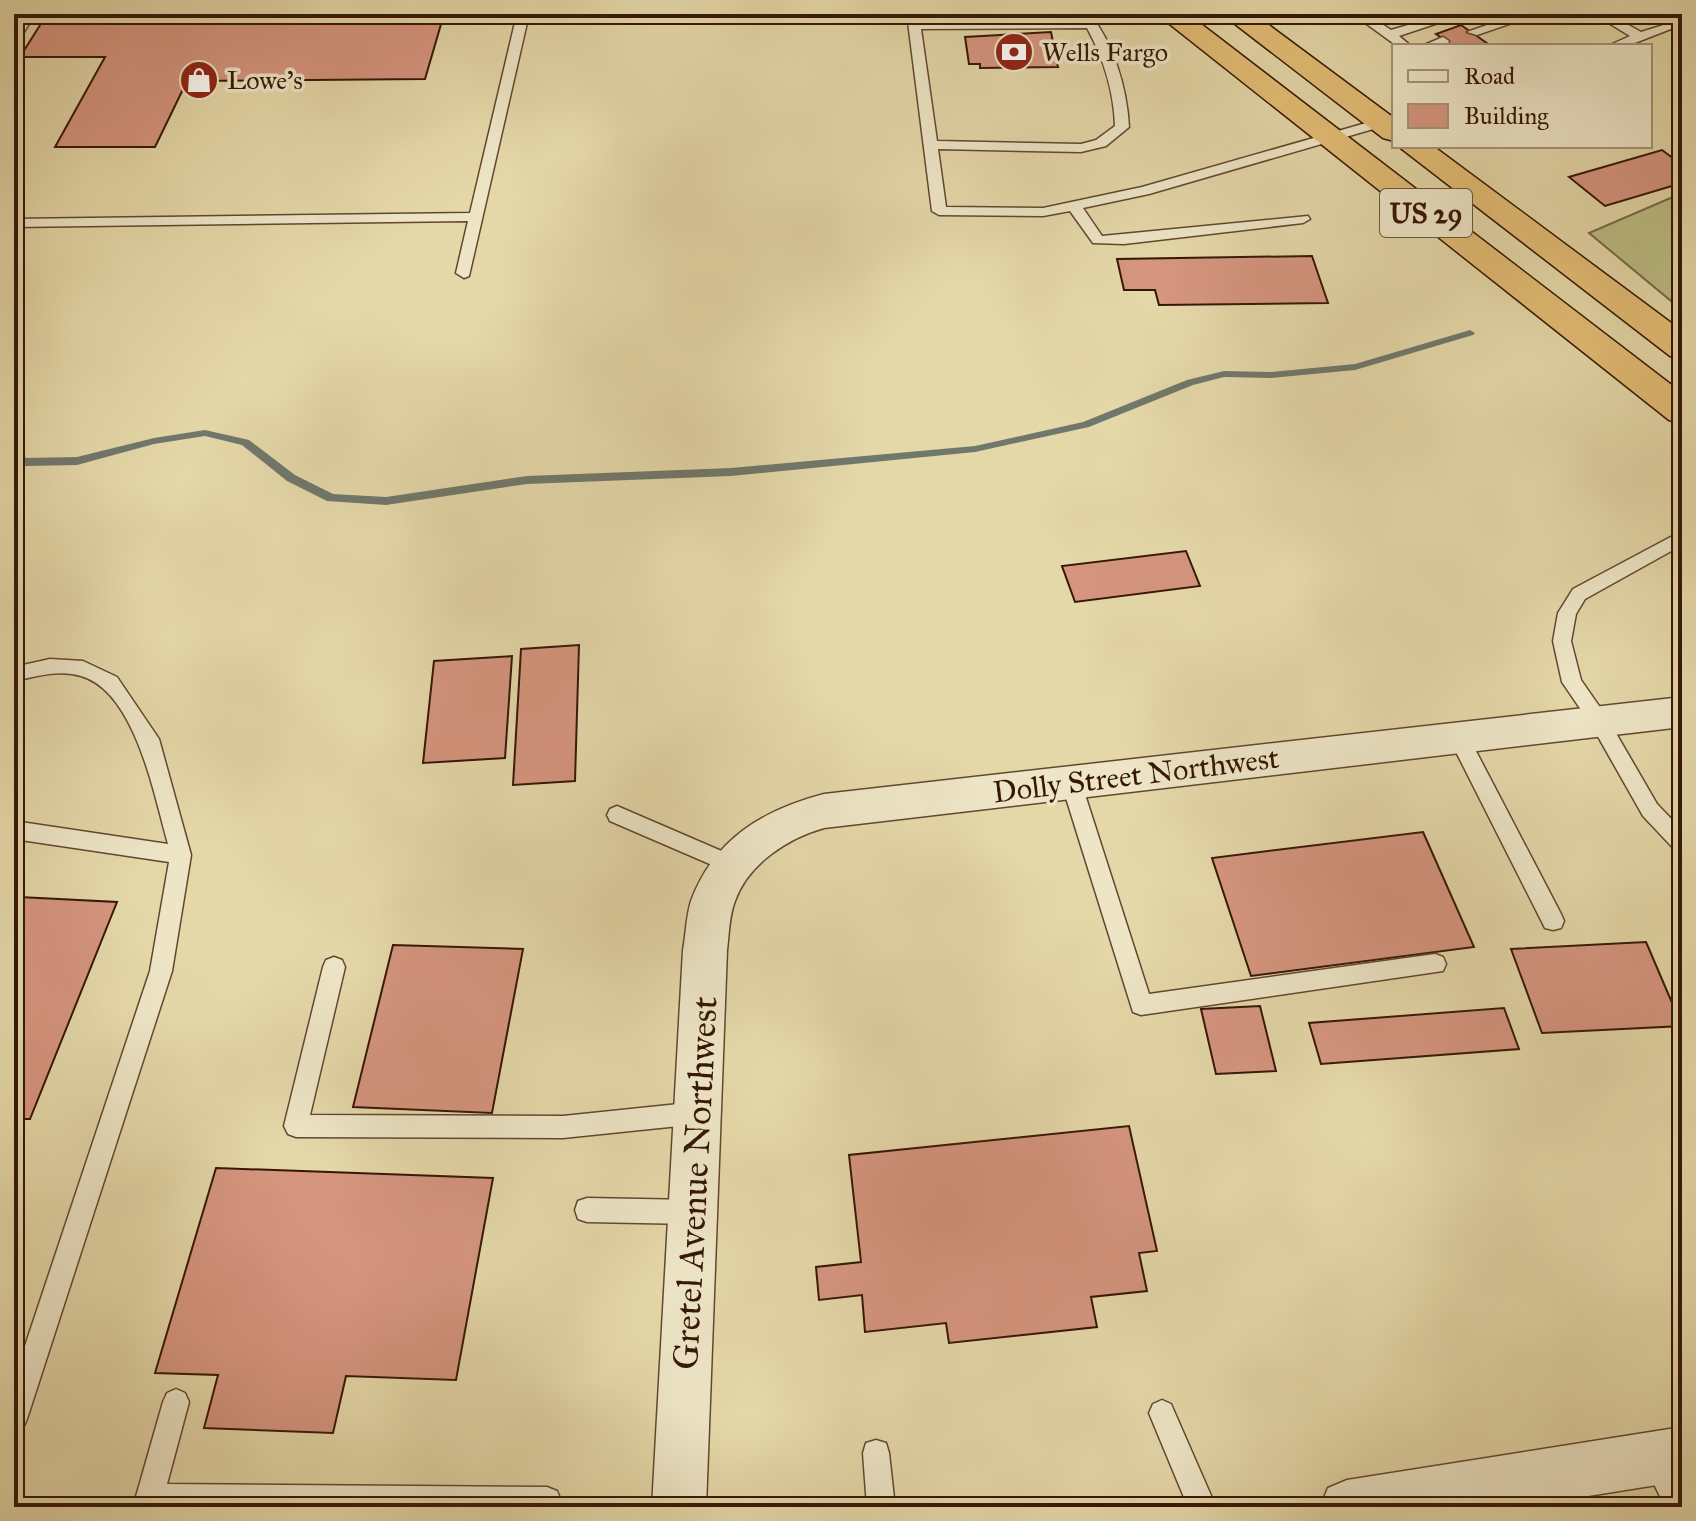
<svg xmlns="http://www.w3.org/2000/svg" width="1696" height="1521" viewBox="0 0 1696 1521" font-family="'IM FELL Great Primer',serif">
<rect width="100%" height="100%" fill="#e4d7a8"/>
<filter id="stains"><feTurbulence type="fractalNoise" baseFrequency=".0025" numOctaves="4"/><feColorMatrix values="0 0 0 0 .2 0 0 0 0 .09 0 0 0 0 .02 0 0 0 .5 -.17"/></filter>
<radialGradient id="worn" r=".72"><stop offset=".6" stop-color="#630" stop-opacity="0"/><stop offset="1" stop-color="#630" stop-opacity=".3"/></radialGradient>
<path fill="#bbbc83" stroke="#786a45" stroke-width="2" d="M1682,193v117l-93,-77z"/>
<g fill="none" stroke-linecap="round" stroke-linejoin="round">
<path fill="#70786c" fill-rule="evenodd" d="M1682,268v6l-4,-1v-4z
M1470,330l5,3 -2,2 -118,35 -84,8 -47,-1 -31,8 -104,42 -114,25 -244,24 -204,8 -141,21 -59,-4 -40,-20 -45,-36 -37,-9 -51,8 -77,21 -51,1 -12,-6v-7l13,5 50,-1 77,-19 51,-8 44,10 46,35 38,19 53,3 141,-21 204,-8 244,-22 108,-24 104,-42 37,-9 47,1 84,-8z"/>
</g>
<path fill="#d5957f" stroke="#361707" stroke-width="2" d="M47,14h397l-19,65 -238,2 -32,66h-100l50,-90h-85z
M1461,25l30,21h-38l-17,-12z
M1051,32l7,35 -78,1v-4h-11l-4,-27z
M1662,150l20,15v18l-77,23 -36,-29z
M1312,256l16,47 -169,2 -4,-15h-31l-7,-31z
M1186,551l14,35 -125,16 -13,-36z
M579,645l-4,136 -62,4 8,-136z
M512,656l-7,102 -82,5 11,-102z
M1423,832l51,115 -223,29 -39,-118z
M19,897l98,5 -87,217h-16v-211z
M1646,942l36,84 -140,7 -31,-84z
M393,945l130,4 -31,164 -139,-6z
M1260,1006l16,65 -60,3 -15,-65z
M1504,1008l15,41 -198,15 -12,-41z
M1129,1126l28,125 -18,2 8,38 -56,6 6,30 -148,16 -3,-20 -81,9 -3,-37 -43,5 -3,-33 45,-5 -12,-107z
M216,1168l277,10 -37,202 -110,-4 -13,57 -129,-5 14,-53 -63,-2z"/>
<g fill="none" stroke-linecap="round" stroke-linejoin="round">
<g stroke="#62472f" stroke-width="3">
<path id="service" d="M23,14h12l-16,26 -5,1v-14z
M517,14h12l-60,262 -5,2 -8,-5 12,-52 -454,6v-8l456,-6z
M907,14h12l1,7 161,-1 -4,-6h13c23,29 37,73 39,113l-23,19 -25,6 -143,-3 8,58 97,1 99,-21 252,-72v8l-245,71 -66,14 19,28 206,-20 2,3 -7,4 -179,21 -31,-1 -23,-32 -27,5 -104,-1 -7,-4zM1087,28c16,29 27,64 28,98l-19,14 -15,4 -144,-3 -16,-112z
M1353,14h14l24,16 55,-16h19l-66,22 12,10h-14z
M1519,14h19l-61,21 -10,-3z
M1594,14h15l32,18 29,-9 6,4 -49,19h-19l22,-10z
M1443,37l6,4 -1,3 -26,2z
M1682,531v14l-97,54 -9,15 -5,27 10,39 25,36 51,88 25,26v23l-7,-3 -32,-34 -51,-90 -30,-44 -9,-41 5,-28 15,-24z
M50,659l33,2 34,16 42,62 32,116 -19,116 -145,448 -4,9 -9,4v-53l136,-408 19,-109 -155,-23v-18l154,23c-14,-48 -32,-152 -87,-168 -22,-7 -46,1 -67,5v-14z
M1459,730l7,2 95,182 3,7 -3,7 -8,2 -8,-2 -96,-190 3,-6z
M1071,774l7,2 3,6 68,212 286,-40 8,3 3,7 -3,7 -302,44 -8,-3 -72,-230 3,-6z
M617,806l123,53 4,6 -4,6 -7,3 -7,-3 -116,-50 -3,-6 3,-6z
M334,957l8,3 3,7 -35,148 253,1 135,-14 8,3 4,8 -4,8 -8,3 -135,14 -267,-1 -8,-3 -4,-8 39,-159 3,-7z
M587,1198l106,2 9,3 3,9 -3,9 -9,3 -106,-2 -9,-3 -3,-9 3,-9z
M176,1389l9,4 4,9 -22,82 380,3 10,4 4,10 -3,6h-425l30,-105 4,-9z
M1162,1400l9,4 45,103h-28l-39,-94 4,-9z
M876,1440l10,3 3,10 6,54h-28l-4,-54 3,-10z
M1656,1448c22,9 26,38 26,59h-17l-22,-46 3,-10z"/>
</g>
<g stroke="#62472f" stroke-width="3">
<path id="minor" d="M1682,697v30l-858,101c-36,10 -76,36 -89,73 -6,15 -6,33 -8,49l-21,557h-54l31,-557c3,-16 3,-33 8,-49 23,-62 72,-91 133,-107z
M1682,1427v54l-163,26h-199l8,-19 19,-8z"/>
</g>
<g stroke="#361707" stroke-width="3">
<path id="trunk" d="M1157,14h31l494,379v30l-13,-3z
M1222,14h32l140,104v23l-11,-3z
M1398,146h35l249,185v28l-12,-3z"/>
</g>
<use href="#service" fill="#ede5c6" fill-rule="evenodd"/>
<use href="#minor" fill="#ede5c6" fill-rule="evenodd"/>
<use href="#trunk" fill="#e2bc74" fill-rule="evenodd"/>
</g>
<defs>
<g id="bank-disc" transform="scale(2)"><circle r="9.5" fill="#8f2418" stroke="#ede5c6"/><path d="M-6-4H6V4H-6ZM0-2.3a2.3 2.3 0 1 0 0 4.6a2.3 2.3 0 1 0 0-4.6Z" fill="#fff"/></g>
<g id="shop-disc" transform="scale(2)"><circle r="9.5" fill="#8f2418" stroke="#ede5c6"/><path d="M-5-2.5h2.3a2.7 3.5 0 0 1 5.4 0H5L5.5 6h-11ZM-1.5-2.5h3a1.5 2.3 0 0 0-3 0Z" fill="#fff"/></g>
</defs>
<g fill-rule="evenodd">
<use href="#bank-disc" x="1014" y="52"/>
<use href="#shop-disc" x="199" y="80"/>
</g>
<g text-anchor="middle" stroke-width="7" stroke-linejoin="round" paint-order="stroke">
<g font-size="26" fill="#361707" stroke="#ede5c6" text-anchor="start">
<text x="1042" y="61">Wells Fargo</text>
<text x="227" y="89">Lowe's</text>
</g>
<rect fill="#ede5c6" stroke="#6d5540" stroke-width="2" x="1380" y="189" width="92" height="48" rx="6"/>
<g font-size="28" font-weight="bold" fill="#361707">
<text x="1426" y="223">US 29</text>
</g>
<g font-size="30" fill="#361707" stroke="#ede5c6">
<text transform="translate(1136 775) rotate(-7)" y="10">Dolly Street Northwest</text>
</g>
<g font-size="36" fill="#361707" stroke="#ede5c6">
<text transform="translate(694 1183) rotate(-87)" y="13">Gretel Avenue Northwest</text>
</g>
</g>
<rect width="1696" height="1521" fill="none" stroke="#e4d7a8" stroke-width="48"/>
<rect x="16" y="16" width="1664" height="1489" fill="none" stroke="#361707" stroke-width="4"/>
<rect x="24" y="24" width="1648" height="1473" fill="none" stroke="#361707" stroke-width="2"/>
<rect x="1392" y="44" width="260" height="104" fill="#ede5c6" stroke="#a4937a" stroke-width="2"/>
<rect x="1408" y="70" width="40" height="12" fill="#ede5c6" stroke="#a4937a" stroke-width="2"/>
<text x="1464" y="84" font-size="24" fill="#361707">Road</text>
<rect x="1408" y="104" width="40" height="24" fill="#d5957f" stroke="#a4937a" stroke-width="2"/>
<text x="1464" y="124" font-size="24" fill="#361707">Building</text>
<rect width="100%" height="100%" filter="url(#stains)"/>
<rect width="100%" height="100%" fill="url(#worn)"/>
</svg>
